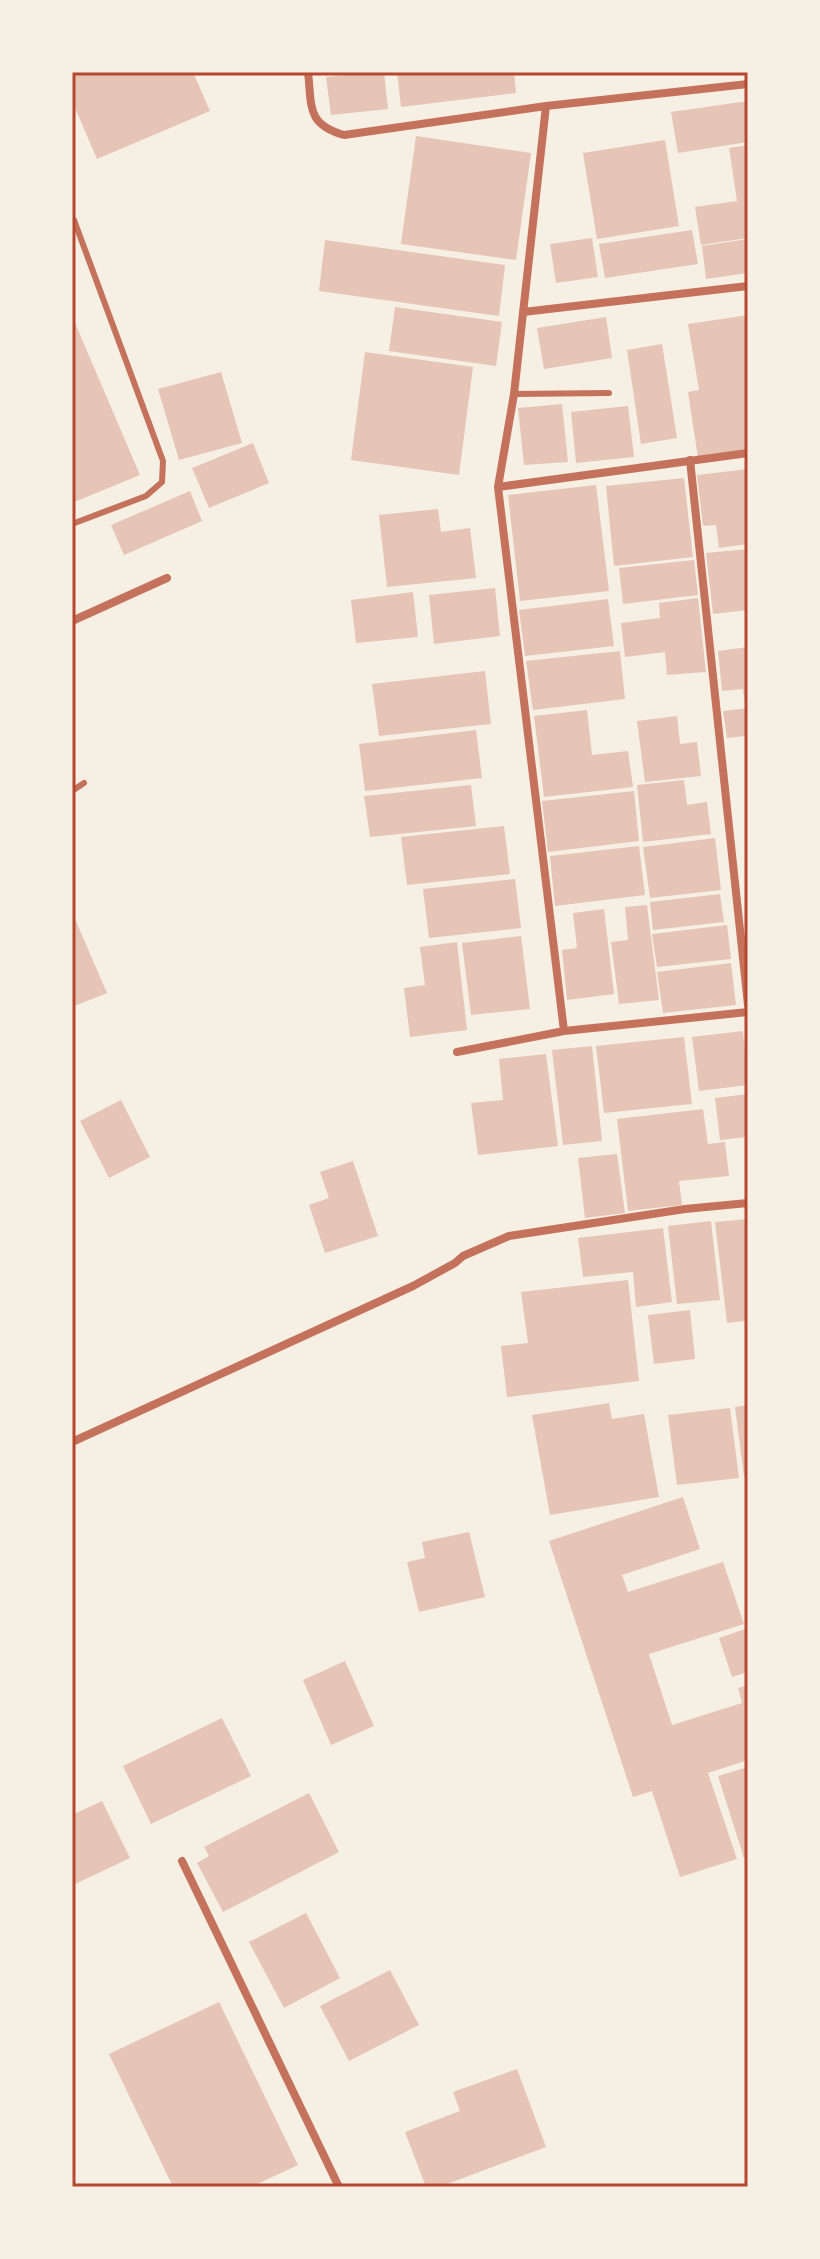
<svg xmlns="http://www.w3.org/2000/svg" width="820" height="2259" viewBox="0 0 820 2259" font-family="Rubik,sans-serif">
<rect width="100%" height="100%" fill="#f6efe4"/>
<path fill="#e6c5b7" d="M72,72h121l17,39 -113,48 -25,-58z
M384,72l4,37 -57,6 -5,-38z
M397,72h117l2,21 -115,14z
M748,101v41l-70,11 -7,-41z
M416,136l115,17 -15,107 -115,-16z
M665,140l14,86 -82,13 -14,-86z
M748,145v93l-47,7 -6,-38 42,-6 -8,-53z
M692,230l6,34 -93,14 -6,-34z
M592,238l6,39 -42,6 -6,-39z
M748,239v34l-42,6 -4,-33z
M325,240l180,25 -6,51 -180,-25z
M395,307l107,15 -6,44 -107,-15z
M748,315v136l-50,7 -10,-66 11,-2 -11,-66z
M72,316l68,159 -68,28z
M606,317l6,41 -68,11 -7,-41z
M662,344l15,94 -36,6 -14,-94z
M365,352l108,15 -14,108 -108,-15z
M221,372l21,71 -63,17 -21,-71z
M562,404l6,58 -44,3 -6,-57z
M628,406l6,51 -58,6 -5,-51z
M253,443l16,40 -60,25 -17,-40z
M748,469v75l-29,4 -3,-23 -13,1 -6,-51z
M684,478l9,79 -79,9 -8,-80z
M596,485l13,106 -89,10 -12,-106z
M190,491l12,30 -78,34 -13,-30z
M438,509l3,23 29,-4 6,50 -89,9 -8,-72z
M748,549v61l-35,4 -7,-61z
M694,560l4,35 -75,9 -4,-36z
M495,588l5,48 -66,8 -5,-49z
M413,592l5,45 -62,6 -5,-43z
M698,598l8,74 -39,3 -2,-23 -40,5 -4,-34 39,-5 -1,-15z
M608,599l6,47 -89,10 -6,-46z
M748,647v56h-3l-2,-14 -21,2 -4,-40z
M620,651l5,48 -92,11 -7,-49z
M485,671l6,53 -112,12 -7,-52z
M748,708v39h-2l-1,-11 -18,2 -4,-27z
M587,710l5,45 36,-4 5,36 -89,10 -10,-81z
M677,716l3,28 17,-2 4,34 -56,6 -8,-61z
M476,730l6,48 -117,13 -6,-47z
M684,780l3,25 20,-3 4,32 -68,8 -6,-57z
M471,785l5,41 -106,11 -6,-41z
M634,791l5,50 -91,11 -6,-51z
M504,826l6,48 -103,11 -6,-48z
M715,838l6,52 -71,8 -7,-51z
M639,846l6,49 -90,11 -5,-50z
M515,879l6,49 -92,10 -6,-49z
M720,894l4,28 -71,8 -3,-28z
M647,905l12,95 -40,4 -8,-62 17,-2 -3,-33z
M604,909l10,85 -47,6 -5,-50 15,-2 -4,-35z
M72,912l35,81 -35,14z
M727,925l4,34 -74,8 -5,-33z
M521,936l9,73 -59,6 -9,-72z
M457,942l10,88 -57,7 -6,-49 21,-3 -5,-38z
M731,963l5,42 -73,8 -6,-41z
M743,1031l5,54 -49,6 -7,-54z
M684,1037l8,67 -88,9 -8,-67z
M592,1046l10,95 -39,4 -11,-95z
M546,1054l12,92 -80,9 -7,-52 32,-3 -4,-41z
M748,1094v43l-28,3 -5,-42z
M121,1100l29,57 -41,21 -29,-57z
M703,1109l5,35 17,-2 4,34 -50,5 3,24 -54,6 -11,-92z
M617,1154l8,59 -40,5 -7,-60z
M353,1161l25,75 -53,17 -16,-48 20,-7 -9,-26z
M748,1219v113h-2l-1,-11 -18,2 -12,-101z
M711,1221l9,79 -43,4 -9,-78z
M663,1228l9,74 -36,5 -3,-35 -50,5 -5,-39z
M628,1280l11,101 -132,16 -6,-51 27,-3 -7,-51z
M690,1310l5,49 -41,5 -6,-49z
M609,1403l3,16 32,-5 15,83 -109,18 -18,-100z
M748,1405v72h-4l-9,-70z
M730,1408l9,70 -62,7 -9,-70z
M683,1497l17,52 -78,26 6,17 95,-30 21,62 -95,30 23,71 70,-22 -4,-15 10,-3v75l-40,13 29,86 -57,18 -28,-86 -19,6 -84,-256z
M469,1532l16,65 -66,15 -12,-50 18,-4 -3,-16z
M748,1628v44l-16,5 -13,-39z
M345,1661l29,65 -43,19 -28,-65z
M222,1718l29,58 -100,48 -28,-58z
M748,1767v90l-4,1 -26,-82z
M309,1793l30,59 -116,60 -26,-49 12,-7 -5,-9z
M102,1801l28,57 -57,27 -1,-70z
M306,1913l34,65 -56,30 -35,-66z
M390,1970l29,55 -70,36 -29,-55z
M219,2002l79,163 -47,22h-78l-64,-133z
M517,2069l29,78 -107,40h-13l-21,-55 55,-21 -7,-19z"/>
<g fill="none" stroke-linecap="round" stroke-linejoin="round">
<path stroke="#c5725c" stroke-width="6" d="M514,394l95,-1
M72,524l74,-28 16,-14 1,-21 -89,-241
M72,791l12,-8
M72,2184l1,3"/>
<path stroke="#c5725c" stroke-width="8" d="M308,72c4,34 -2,52 36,63l202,-29 202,-22
M546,106l-32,288 -16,93 66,544
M523,312l225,-26
M690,460l58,545
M498,487l250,-34
M72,621l95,-43
M457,1052l107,-21 184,-19
M72,1442l341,-156 42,-23 8,-7 46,-20 176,-27 63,-6
M182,1861l157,326"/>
</g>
<rect width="820" height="2259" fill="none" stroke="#f6efe4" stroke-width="148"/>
<rect x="74" y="74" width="672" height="2111" fill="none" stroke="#b5482f" stroke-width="3"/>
</svg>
